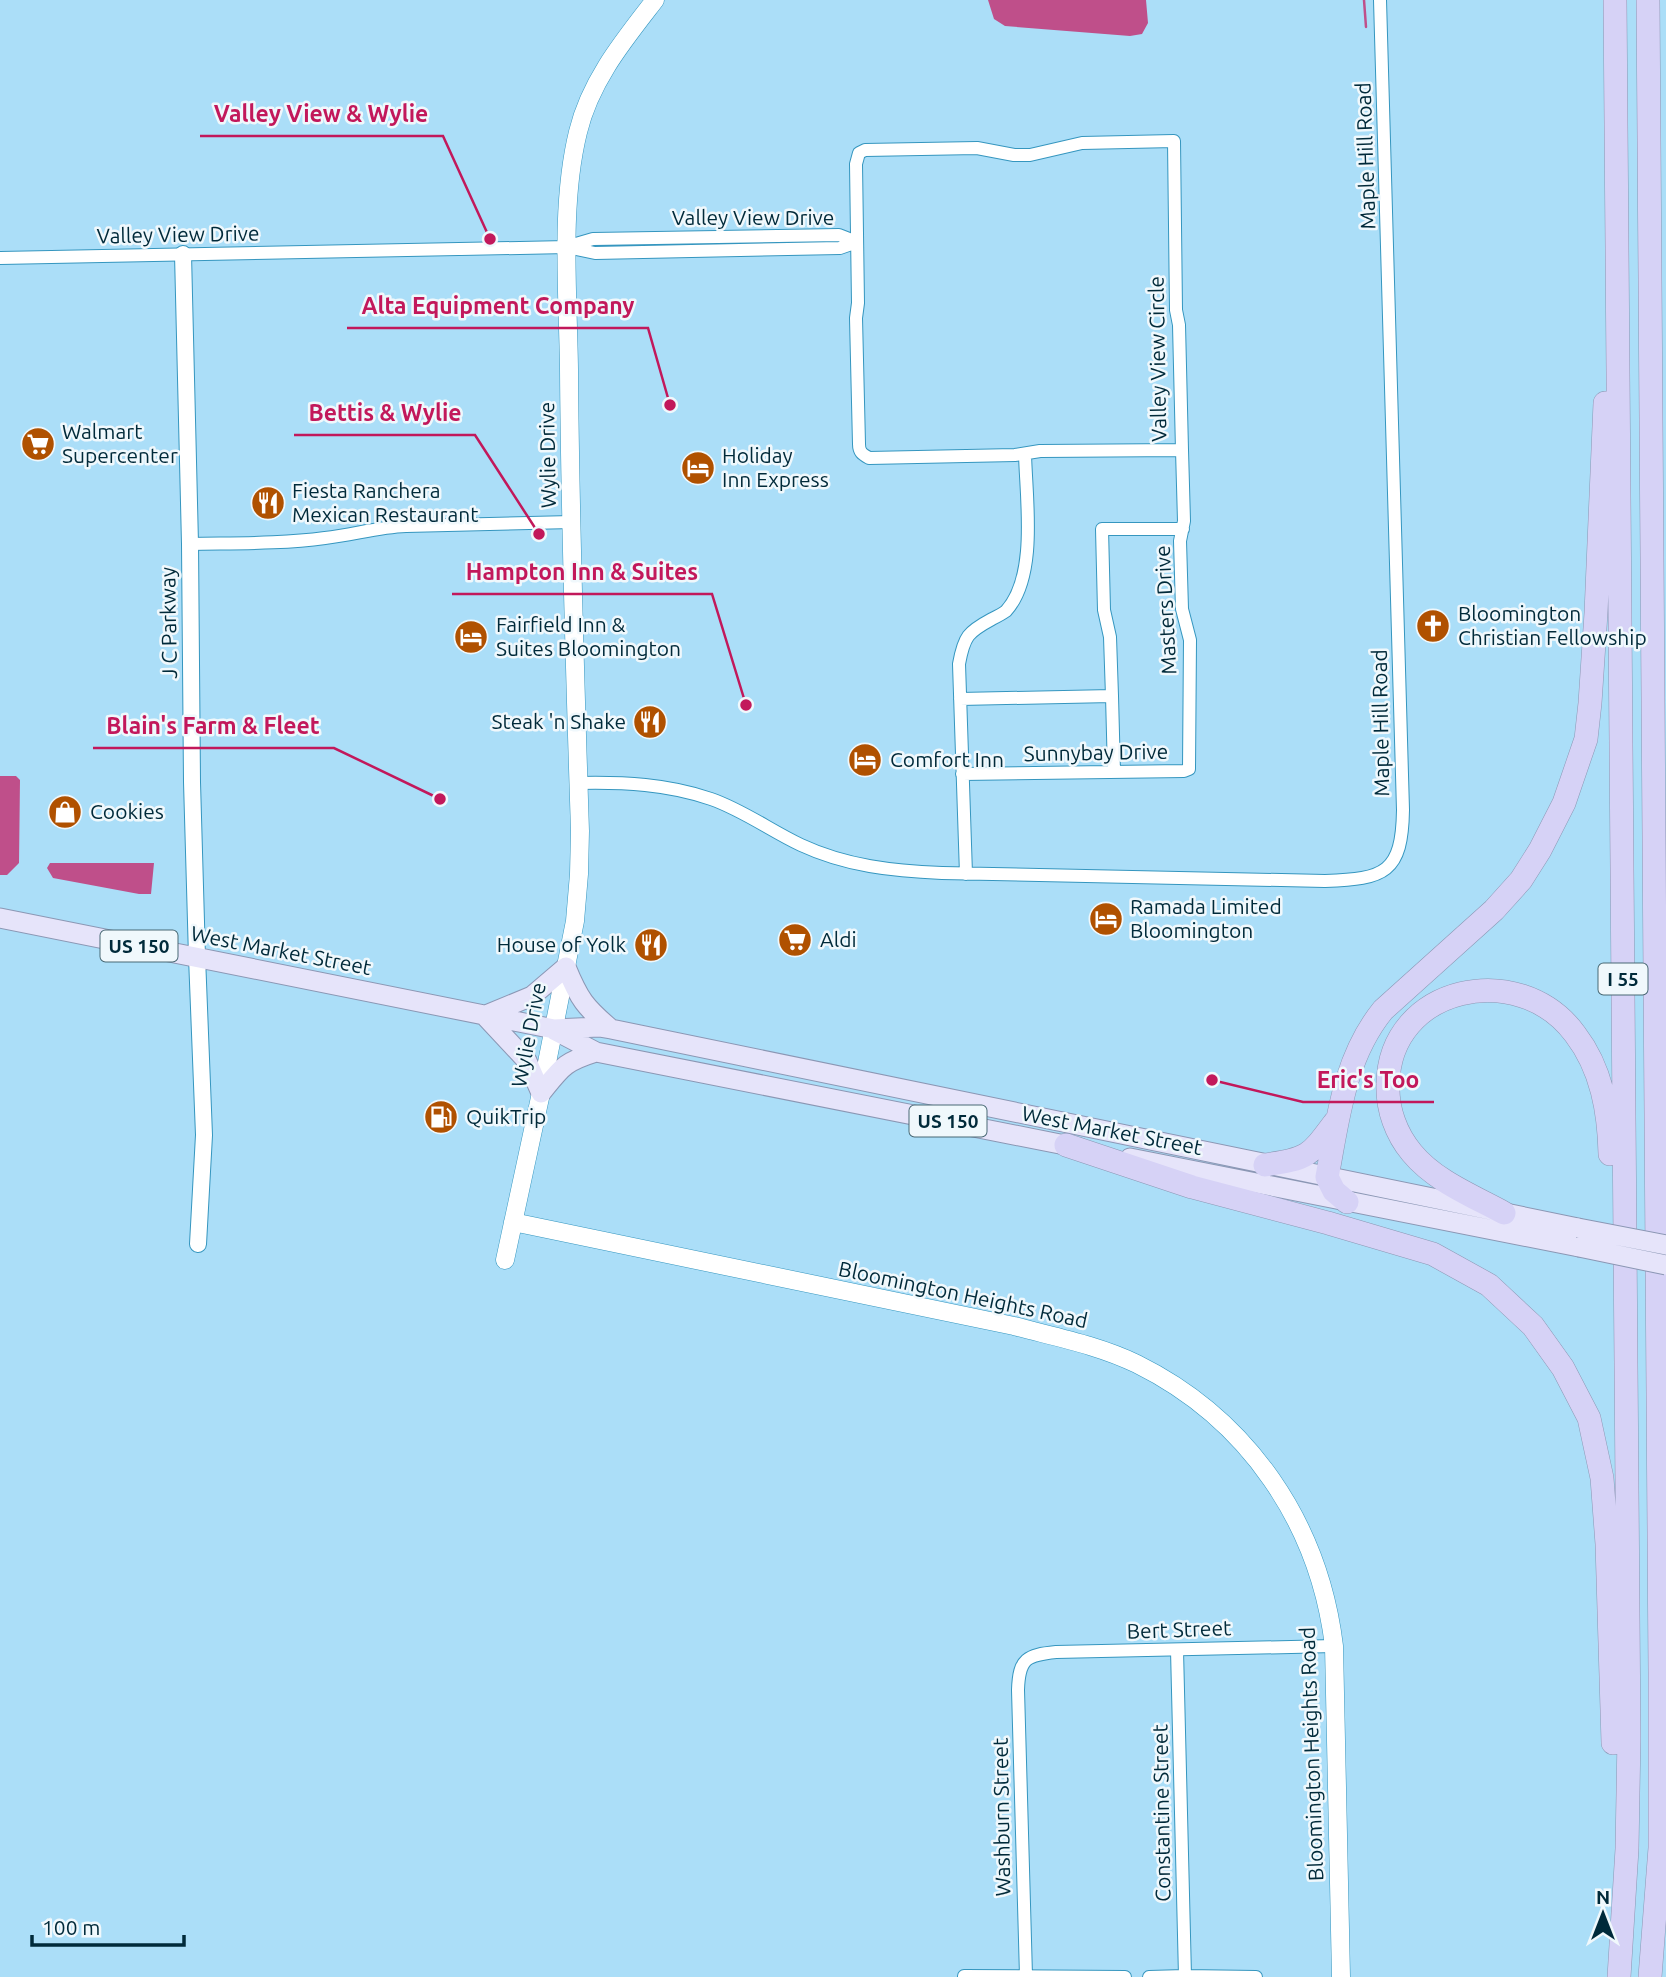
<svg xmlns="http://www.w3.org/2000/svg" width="1666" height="1977" viewBox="0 0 1666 1977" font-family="Ubuntu,sans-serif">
<rect width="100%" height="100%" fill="#abdef8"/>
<path fill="#bf4f8a" d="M988,0h158l2,23 -6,11 -12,2 -125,-10 -11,-7z
M0,776h16l4,4 -1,83 -12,12h-7z
M50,863h104l-3,31h-12l-86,-16 -6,-10z"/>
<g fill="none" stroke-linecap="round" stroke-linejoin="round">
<path stroke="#bf4f8a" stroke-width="2.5" d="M1364,0l2,27"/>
<g stroke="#3596bf" stroke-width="14">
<path id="minor" d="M1174,141l2,169 3,15 3,125 -142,1 -25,4 -146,3c-7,-4 -10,-6 -10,-14l-3,-126 2,-15 -2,-139 3,-11 6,-3 112,-2 37,7h16l52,-12z
M569,246l24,-7 246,-4 18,7
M0,258l567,-11 28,6 245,-5 17,-6
M190,544c45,-1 91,0 135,-6 28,-3 53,-11 81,-12l166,-4
M1112,696l2,76
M960,699l152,-3 -2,-59 -6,-27 -2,-81h81
M962,774l222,-3 5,-2 1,-129 -8,-31 -2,-68 4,-20 -2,-71
M578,783c45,-1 90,1 133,16 32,11 60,32 90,46 45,21 92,26 141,28l383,8c60,-2 77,-8 78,-71l-23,-810
M966,874l-7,-210c5,-28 9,-32 33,-45 4,-2 10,-5 14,-8 32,-35 20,-113 19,-157
M1177,1650l8,326
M964,1976l161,1
M1026,1976l-8,-286c1,-32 9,-35 38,-38l278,-6
M1149,1977l36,-1 71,1"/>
</g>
<g stroke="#3596bf" stroke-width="18">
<path id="tertiary" d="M183,254l7,290 2,238 5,175 7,178 -6,109"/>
</g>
<g stroke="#3596bf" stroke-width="19">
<path id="secondary" d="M513,1222l501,104c41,11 84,19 123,38 111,55 182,159 197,282l7,331
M505,1260l36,-167 34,-172 4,-47 1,-43c-5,-154 -10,-308 -11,-462 -1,-76 -9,-164 9,-237 12,-51 46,-92 77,-132"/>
</g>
<g stroke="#8b97b4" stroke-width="21">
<path id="primary" d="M0,918l554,111 45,-2 12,2 967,199
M486,1015l46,-19 34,-29c13,32 19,40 45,62
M485,1016l42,45 14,32c21,-26 23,-31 55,-41
M554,1030l42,22 484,96
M1130,1158l449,89"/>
</g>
<g stroke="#8b97b4" stroke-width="24">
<path id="motorway" d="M1615,0l14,1737 -2,112 -8,128
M1648,0l12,1672v176l-10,129
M1066,1145l126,42 136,36 105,31 56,31 44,41 30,42 26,50 13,60 5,66 6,199
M1265,1165c44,-7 44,-8 70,-43
M1347,1202l-13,-11 -7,-14c11,-58 17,-119 56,-167l111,-100 27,-30 19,-30 24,-47 22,-64 4,-36 6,-90 9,-210
M1504,1213c-31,-17 -69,-32 -92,-60 -16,-19 -25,-44 -24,-69 1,-98 131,-126 187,-50 27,35 34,78 35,120"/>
</g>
<use href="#minor" stroke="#fff" stroke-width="12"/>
<use href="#tertiary" stroke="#fff" stroke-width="16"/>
<use href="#secondary" stroke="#fff" stroke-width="18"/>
<use href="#primary" stroke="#e6e4fa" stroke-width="19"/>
<use href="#motorway" stroke="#d6d2f6" stroke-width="23"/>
<g stroke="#8b97b4" stroke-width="21" stroke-linecap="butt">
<path id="primary-bridge" d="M1578,1228l88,17
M1579,1247l87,18"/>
</g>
<use href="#primary-bridge" stroke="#e6e4fa" stroke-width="19"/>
</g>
<defs>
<g id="supermarket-disc" transform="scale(1.75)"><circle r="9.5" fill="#b05100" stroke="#f0f8fc"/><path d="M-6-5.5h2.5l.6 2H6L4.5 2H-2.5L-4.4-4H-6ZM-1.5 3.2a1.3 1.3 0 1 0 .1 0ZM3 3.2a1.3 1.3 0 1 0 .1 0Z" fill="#fff"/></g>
<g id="hotel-disc" transform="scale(1.75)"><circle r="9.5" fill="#b05100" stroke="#f0f8fc"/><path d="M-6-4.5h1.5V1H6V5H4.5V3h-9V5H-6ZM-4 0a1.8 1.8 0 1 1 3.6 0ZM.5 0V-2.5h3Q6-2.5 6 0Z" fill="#fff"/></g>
<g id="restaurant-disc" transform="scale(1.75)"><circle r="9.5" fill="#b05100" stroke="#f0f8fc"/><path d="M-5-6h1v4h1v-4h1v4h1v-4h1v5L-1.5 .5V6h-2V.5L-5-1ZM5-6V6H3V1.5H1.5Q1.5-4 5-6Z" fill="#fff"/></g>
<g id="church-disc" transform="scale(1.75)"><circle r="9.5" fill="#b05100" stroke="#f0f8fc"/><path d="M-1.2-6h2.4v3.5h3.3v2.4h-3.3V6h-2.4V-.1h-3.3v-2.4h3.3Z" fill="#fff"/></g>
<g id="shop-disc" transform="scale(1.75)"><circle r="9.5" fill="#b05100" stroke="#f0f8fc"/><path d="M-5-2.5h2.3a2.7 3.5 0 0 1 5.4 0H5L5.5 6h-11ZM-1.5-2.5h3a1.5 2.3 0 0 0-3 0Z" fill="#fff"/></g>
<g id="fuel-disc" transform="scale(1.75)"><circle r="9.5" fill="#b05100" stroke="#f0f8fc"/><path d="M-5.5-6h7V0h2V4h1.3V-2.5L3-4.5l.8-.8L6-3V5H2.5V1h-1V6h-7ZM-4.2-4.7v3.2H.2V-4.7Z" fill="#fff"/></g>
</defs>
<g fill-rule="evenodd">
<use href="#supermarket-disc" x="38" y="444"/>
<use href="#hotel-disc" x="698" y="468"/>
<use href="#restaurant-disc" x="268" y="503"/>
<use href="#church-disc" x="1433" y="626"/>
<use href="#hotel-disc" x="471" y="637"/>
<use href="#restaurant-disc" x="650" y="722"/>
<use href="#hotel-disc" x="865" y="760"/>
<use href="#shop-disc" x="65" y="812"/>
<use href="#hotel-disc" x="1106" y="919"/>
<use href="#supermarket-disc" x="795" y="940"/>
<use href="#restaurant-disc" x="651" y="945"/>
<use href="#fuel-disc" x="441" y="1117"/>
</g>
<g text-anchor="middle" stroke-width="5" stroke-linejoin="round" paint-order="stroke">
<g fill="#f0f8fc" stroke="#486874" stroke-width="2">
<rect x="100.5" y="930.5" width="77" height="31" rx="5"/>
<rect x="1598.5" y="963.5" width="49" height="31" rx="5"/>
<rect x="909.5" y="1105.5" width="77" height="31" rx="5"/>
</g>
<g font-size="19" font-weight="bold" fill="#002a3a">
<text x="139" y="953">US 150</text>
<text x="1623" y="986">I 55</text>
<text x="948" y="1128">US 150</text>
</g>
<g font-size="21" fill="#002a3a" stroke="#f0f8fc">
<text transform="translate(1366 156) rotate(-92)" y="7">Maple Hill Road</text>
<text x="753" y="225">Valley View Drive</text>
<text transform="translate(178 235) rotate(-1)" y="7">Valley View Drive</text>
<text transform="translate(1158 359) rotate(-91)" y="7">Valley View Circle</text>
<text transform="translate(548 455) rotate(-91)" y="7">Wylie Drive</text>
<text transform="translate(1166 610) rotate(-93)" y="7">Masters Drive</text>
<text transform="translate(169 623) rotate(-91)" y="7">J C Parkway</text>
<text transform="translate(1381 723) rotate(-91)" y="7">Maple Hill Road</text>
<text transform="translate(1096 753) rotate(-1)" y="7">Sunnybay Drive</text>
<text transform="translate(281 951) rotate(11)" y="7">West Market Street</text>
<text transform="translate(529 1035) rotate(-79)" y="7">Wylie Drive</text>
<text transform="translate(1112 1131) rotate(11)" y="7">West Market Street</text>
<text transform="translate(963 1295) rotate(12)" y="7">Bloomington Heights Road</text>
<text transform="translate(1179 1630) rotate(-2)" y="7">Bert Street</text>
<text transform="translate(1312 1754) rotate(-92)" y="7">Bloomington Heights Road</text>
<text transform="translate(1162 1813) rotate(-91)" y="7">Constantine Street</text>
<text transform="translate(1002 1817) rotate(-91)" y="7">Washburn Street</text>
</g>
<g font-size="21" fill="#002a3a" stroke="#f0f8fc" text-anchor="start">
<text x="62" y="439">Walmart<tspan x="62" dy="24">Supercenter</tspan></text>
<text x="722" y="463">Holiday<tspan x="722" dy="24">Inn Express</tspan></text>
<text x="292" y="498">Fiesta Ranchera<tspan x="292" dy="24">Mexican Restaurant</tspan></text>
<text x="1458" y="621">Bloomington<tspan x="1458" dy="24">Christian Fellowship</tspan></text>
<text x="496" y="632">Fairfield Inn &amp;<tspan x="496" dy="24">Suites Bloomington</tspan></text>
<text x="626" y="729" text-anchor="end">Steak 'n Shake</text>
<text x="890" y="767">Comfort Inn</text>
<text x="90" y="819">Cookies</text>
<text x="1130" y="914">Ramada Limited<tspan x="1130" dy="24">Bloomington</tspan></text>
<text x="820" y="947">Aldi</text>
<text x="626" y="952" text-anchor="end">House of Yolk</text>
<text x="466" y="1124">QuikTrip</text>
</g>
</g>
<path fill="none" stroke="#c2185b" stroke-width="2.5" d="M490 239L443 136H200M670 405L648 328H347M539 534L475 435H294M746 705L712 594H452M440 799L334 748H93M1212 1080L1303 1102H1434"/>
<g fill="#c2185b" stroke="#f0f8fc" stroke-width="2.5">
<circle cx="490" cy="239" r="7"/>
<circle cx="670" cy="405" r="7"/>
<circle cx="539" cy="534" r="7"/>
<circle cx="746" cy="705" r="7"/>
<circle cx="440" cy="799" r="7"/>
<circle cx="1212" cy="1080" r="7"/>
</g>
<g font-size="23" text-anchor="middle" font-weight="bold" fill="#c2185b" stroke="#f0f8fc" stroke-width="5" stroke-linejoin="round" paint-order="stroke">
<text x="321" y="122">Valley View &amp; Wylie</text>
<text x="498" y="314">Alta Equipment Company</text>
<text x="385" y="421">Bettis &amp; Wylie</text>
<text x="582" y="580">Hampton Inn &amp; Suites</text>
<text x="213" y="734">Blain's Farm &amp; Fleet</text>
<text x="1368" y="1088">Eric's Too</text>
</g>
<g transform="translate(1603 1914)" stroke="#f0f8fc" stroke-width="5" paint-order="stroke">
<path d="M0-5L12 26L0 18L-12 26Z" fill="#002a3a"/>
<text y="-10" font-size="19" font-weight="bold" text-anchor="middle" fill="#002a3a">N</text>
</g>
<path d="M32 1935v10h152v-10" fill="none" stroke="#002a3a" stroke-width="3.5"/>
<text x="42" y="1935" font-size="21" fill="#002a3a" stroke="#f0f8fc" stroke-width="5" paint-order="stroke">100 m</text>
</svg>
